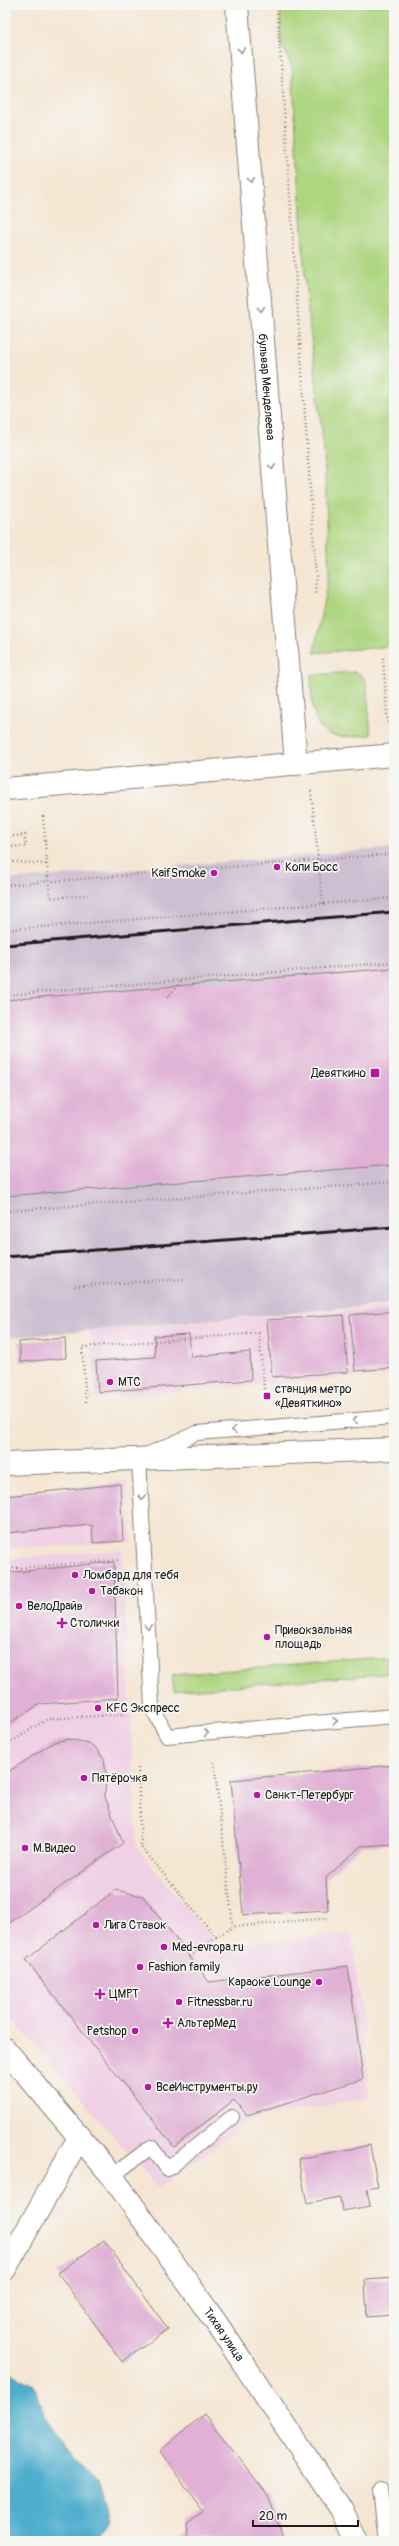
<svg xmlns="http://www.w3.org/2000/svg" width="399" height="2546" viewBox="0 0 399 2546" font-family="Pangolin,sans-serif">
<rect width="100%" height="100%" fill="#f6f6f2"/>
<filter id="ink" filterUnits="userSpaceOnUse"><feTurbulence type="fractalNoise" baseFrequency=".025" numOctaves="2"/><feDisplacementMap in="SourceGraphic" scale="8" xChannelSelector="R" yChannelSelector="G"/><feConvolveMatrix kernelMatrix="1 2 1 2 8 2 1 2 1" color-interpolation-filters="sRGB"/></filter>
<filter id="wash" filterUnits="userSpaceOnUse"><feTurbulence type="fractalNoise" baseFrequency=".012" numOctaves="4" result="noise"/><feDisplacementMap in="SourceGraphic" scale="16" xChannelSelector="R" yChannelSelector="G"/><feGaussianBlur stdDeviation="0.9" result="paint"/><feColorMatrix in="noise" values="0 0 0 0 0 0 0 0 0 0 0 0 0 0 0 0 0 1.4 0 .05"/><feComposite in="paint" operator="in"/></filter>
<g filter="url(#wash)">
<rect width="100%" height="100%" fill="#f5e6d3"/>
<path fill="#f0d0e5" d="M394,1307v67l-298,24 -6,-67z
M125,1481l7,61 -127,7v-54z
M122,1550l15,298 80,97 135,-11 18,163 -120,23 -91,69 -154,-179v-451z"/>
<path fill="#cebed2" d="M394,848v456l-389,34v-458z"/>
<path fill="#aed681" stroke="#65794e" d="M285,5h109v638l-12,4 -68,6 15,-80 -5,-124 -18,-154 -14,-229 -11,-23 -1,-36z
M355,672l6,3 5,6 5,54c-11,0 -24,3 -35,1 -27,-3 -24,-41 -25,-61z
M394,1657v16l-220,18 -2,-16z"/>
<path fill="#4faecd" stroke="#366574" d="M11,2373l23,12 12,32 27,40 25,24 12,40 -16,20h-89v-167z"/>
<g id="blocks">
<path fill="#e0b0d5" d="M394,968v197l-389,31v-196z
M394,1311v57l-39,3 -5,-56z
M343,1315l5,57 -76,5 -5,-57z
M189,1334l2,23 59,-5 1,28 -153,12 -2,-31 59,-4 -1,-21z
M65,1338l1,20 -45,4 -2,-20z
M120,1484l3,57 -30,2 -1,-18 -87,8v-37z
M114,1562l4,136 -78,6 -35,22v-153z
M69,1739l19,4 9,6 7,11 2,12 -1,25 18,46 -118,83v-152l49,-32z
M394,1765v79l-33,2 -35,32 2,32 -85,5 -12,-135z
M115,1890l28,6 66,86 139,-16 15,113 -116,36 -13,-15 -60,47 -148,-187z
M370,2145l8,42 -11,2 3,17 -28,5 -2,-14 -33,6 -9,-44z
M104,2240l64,89 -46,33 -64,-89z
M394,2278v37l-27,2 -2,-37z
M204,2414l64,81 16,46h-106l9,-7 -1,-12 17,-10 -43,-61z"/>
</g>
</g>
<g filter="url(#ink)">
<use href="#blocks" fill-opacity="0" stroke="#888178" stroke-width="1"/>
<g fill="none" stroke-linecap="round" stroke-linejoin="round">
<g stroke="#888178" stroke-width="16">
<path id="lane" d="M394,1417l-197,16 -58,25 13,249 15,29 227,-20
M112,2176l39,-29 17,22 64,-52
M380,2490l6,51"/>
</g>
<g stroke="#888178" stroke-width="24">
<g id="street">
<path id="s1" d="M237,5l59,759"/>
<path d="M5,789l389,-34"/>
<path d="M5,1464l389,-15"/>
<path id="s2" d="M5,2049l107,127 105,148 124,185 15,32"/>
<path d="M5,2269l75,-133"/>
</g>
</g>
<path stroke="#888178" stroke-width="2.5" stroke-dasharray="1 3" stroke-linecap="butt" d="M277,5l39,571 -1,19
M383,658l5,68
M311,791l12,113
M43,816l7,82 38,-3
M5,837l20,-2 1,11 -21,1
M5,861l42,3
M5,885l389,-31
M5,930l389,-32
M5,995l389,-33
M167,998l15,-18
M5,1211l389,-29
M75,1286l109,-7
M86,1402l-4,-55 177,-14 5,56
M5,1569l113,-9
M5,1746l42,-27 81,-5
M214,1762l19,165 96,-9
M138,1768l3,79 75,90 -26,20
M216,1937l17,-10"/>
<use href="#lane" stroke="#fff" stroke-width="14"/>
<use href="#street" stroke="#fff" stroke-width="22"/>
<path stroke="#1c1c1c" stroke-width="3" d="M5,945l389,-33
M5,1257l389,-30"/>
</g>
<defs><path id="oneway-chevron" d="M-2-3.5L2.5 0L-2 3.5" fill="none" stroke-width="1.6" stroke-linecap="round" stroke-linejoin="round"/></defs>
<g stroke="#999">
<use href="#oneway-chevron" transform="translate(241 50) rotate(86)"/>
<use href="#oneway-chevron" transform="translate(251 180) rotate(86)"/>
<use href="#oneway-chevron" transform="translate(261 309) rotate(86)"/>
<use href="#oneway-chevron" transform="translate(272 467) rotate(86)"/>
<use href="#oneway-chevron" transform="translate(355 1420) rotate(175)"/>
<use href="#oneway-chevron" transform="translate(234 1430) rotate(175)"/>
<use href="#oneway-chevron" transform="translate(142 1497) rotate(87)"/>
<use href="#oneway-chevron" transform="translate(148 1627) rotate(87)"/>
<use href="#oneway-chevron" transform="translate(335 1721) rotate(-5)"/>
<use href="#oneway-chevron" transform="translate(206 1733) rotate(-5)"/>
</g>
</g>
<g fill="#b5179e" stroke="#f6f6f2" stroke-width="1.5">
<circle cx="277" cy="867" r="4"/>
<circle cx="214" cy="873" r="4"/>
<rect x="370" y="1068" width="10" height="10" rx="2"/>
<circle cx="110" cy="1382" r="4"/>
<rect x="263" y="1392" width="8" height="8" rx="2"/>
<circle cx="75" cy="1575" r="4"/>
<circle cx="92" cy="1591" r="4"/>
<circle cx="19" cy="1606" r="4"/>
<path d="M60 1617h4v4h4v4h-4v4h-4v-4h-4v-4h4z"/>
<circle cx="267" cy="1637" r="4"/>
<circle cx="98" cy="1708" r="4"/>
<circle cx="84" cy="1778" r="4"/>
<circle cx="257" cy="1795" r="4"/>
<circle cx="25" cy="1848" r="4"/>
<circle cx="96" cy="1925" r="4"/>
<circle cx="164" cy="1947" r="4"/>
<circle cx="140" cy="1967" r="4"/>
<circle cx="319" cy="1982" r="4"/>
<path d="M98 1988h4v4h4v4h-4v4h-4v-4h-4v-4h4z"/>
<circle cx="179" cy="2002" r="4"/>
<path d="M166 2017h4v4h4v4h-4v4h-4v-4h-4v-4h4z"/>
<circle cx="135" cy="2031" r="4"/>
<circle cx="148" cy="2087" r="4"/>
</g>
<g text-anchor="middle" stroke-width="3.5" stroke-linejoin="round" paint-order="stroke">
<g font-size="12" fill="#1c1c1c" stroke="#f6f6f2">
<text dy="4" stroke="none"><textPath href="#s1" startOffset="383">бульвар Менделеева</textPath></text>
<text dy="4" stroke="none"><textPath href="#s2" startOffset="360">Тихая улица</textPath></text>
</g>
<g font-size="12" fill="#1c1c1c" stroke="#f6f6f2" text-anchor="start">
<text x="285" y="871">Копи Босс</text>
<text x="206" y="877" text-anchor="end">KaifSmoke</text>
<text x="366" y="1077" text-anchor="end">Девяткино</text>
<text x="118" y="1386">МТС</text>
<text x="275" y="1393">станция метро<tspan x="275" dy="14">«Девяткино»</tspan></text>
<text x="83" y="1579">Ломбард для тебя</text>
<text x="100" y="1595">Табакон</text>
<text x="27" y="1610">ВелоДрайв</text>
<text x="70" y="1627">Столички</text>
<text x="275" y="1634">Привокзальная<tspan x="275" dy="14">площадь</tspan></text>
<text x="106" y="1712">KFC Экспресс</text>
<text x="92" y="1782">Пятёрочка</text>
<text x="265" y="1799">Санкт-Петербург</text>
<text x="33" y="1852">М.Видео</text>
<text x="104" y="1929">Лига Ставок</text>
<text x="172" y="1951">Med-evropa.ru</text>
<text x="148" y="1971">Fashion family</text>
<text x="311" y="1986" text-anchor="end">Караоке Lounge</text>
<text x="109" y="1998">ЦМРТ</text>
<text x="187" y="2006">Fitnessbar.ru</text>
<text x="177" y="2027">АльтерМед</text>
<text x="127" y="2035" text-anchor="end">Petshop</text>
<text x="156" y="2091">ВсеИнструменты.ру</text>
</g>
</g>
<rect width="399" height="2546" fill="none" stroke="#f6f6f2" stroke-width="20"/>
<path d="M253 2520v6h105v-6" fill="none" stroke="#1c1c1c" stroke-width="2"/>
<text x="259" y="2520" font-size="12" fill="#1c1c1c" stroke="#f6f6f2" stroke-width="3" paint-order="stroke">20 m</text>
</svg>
